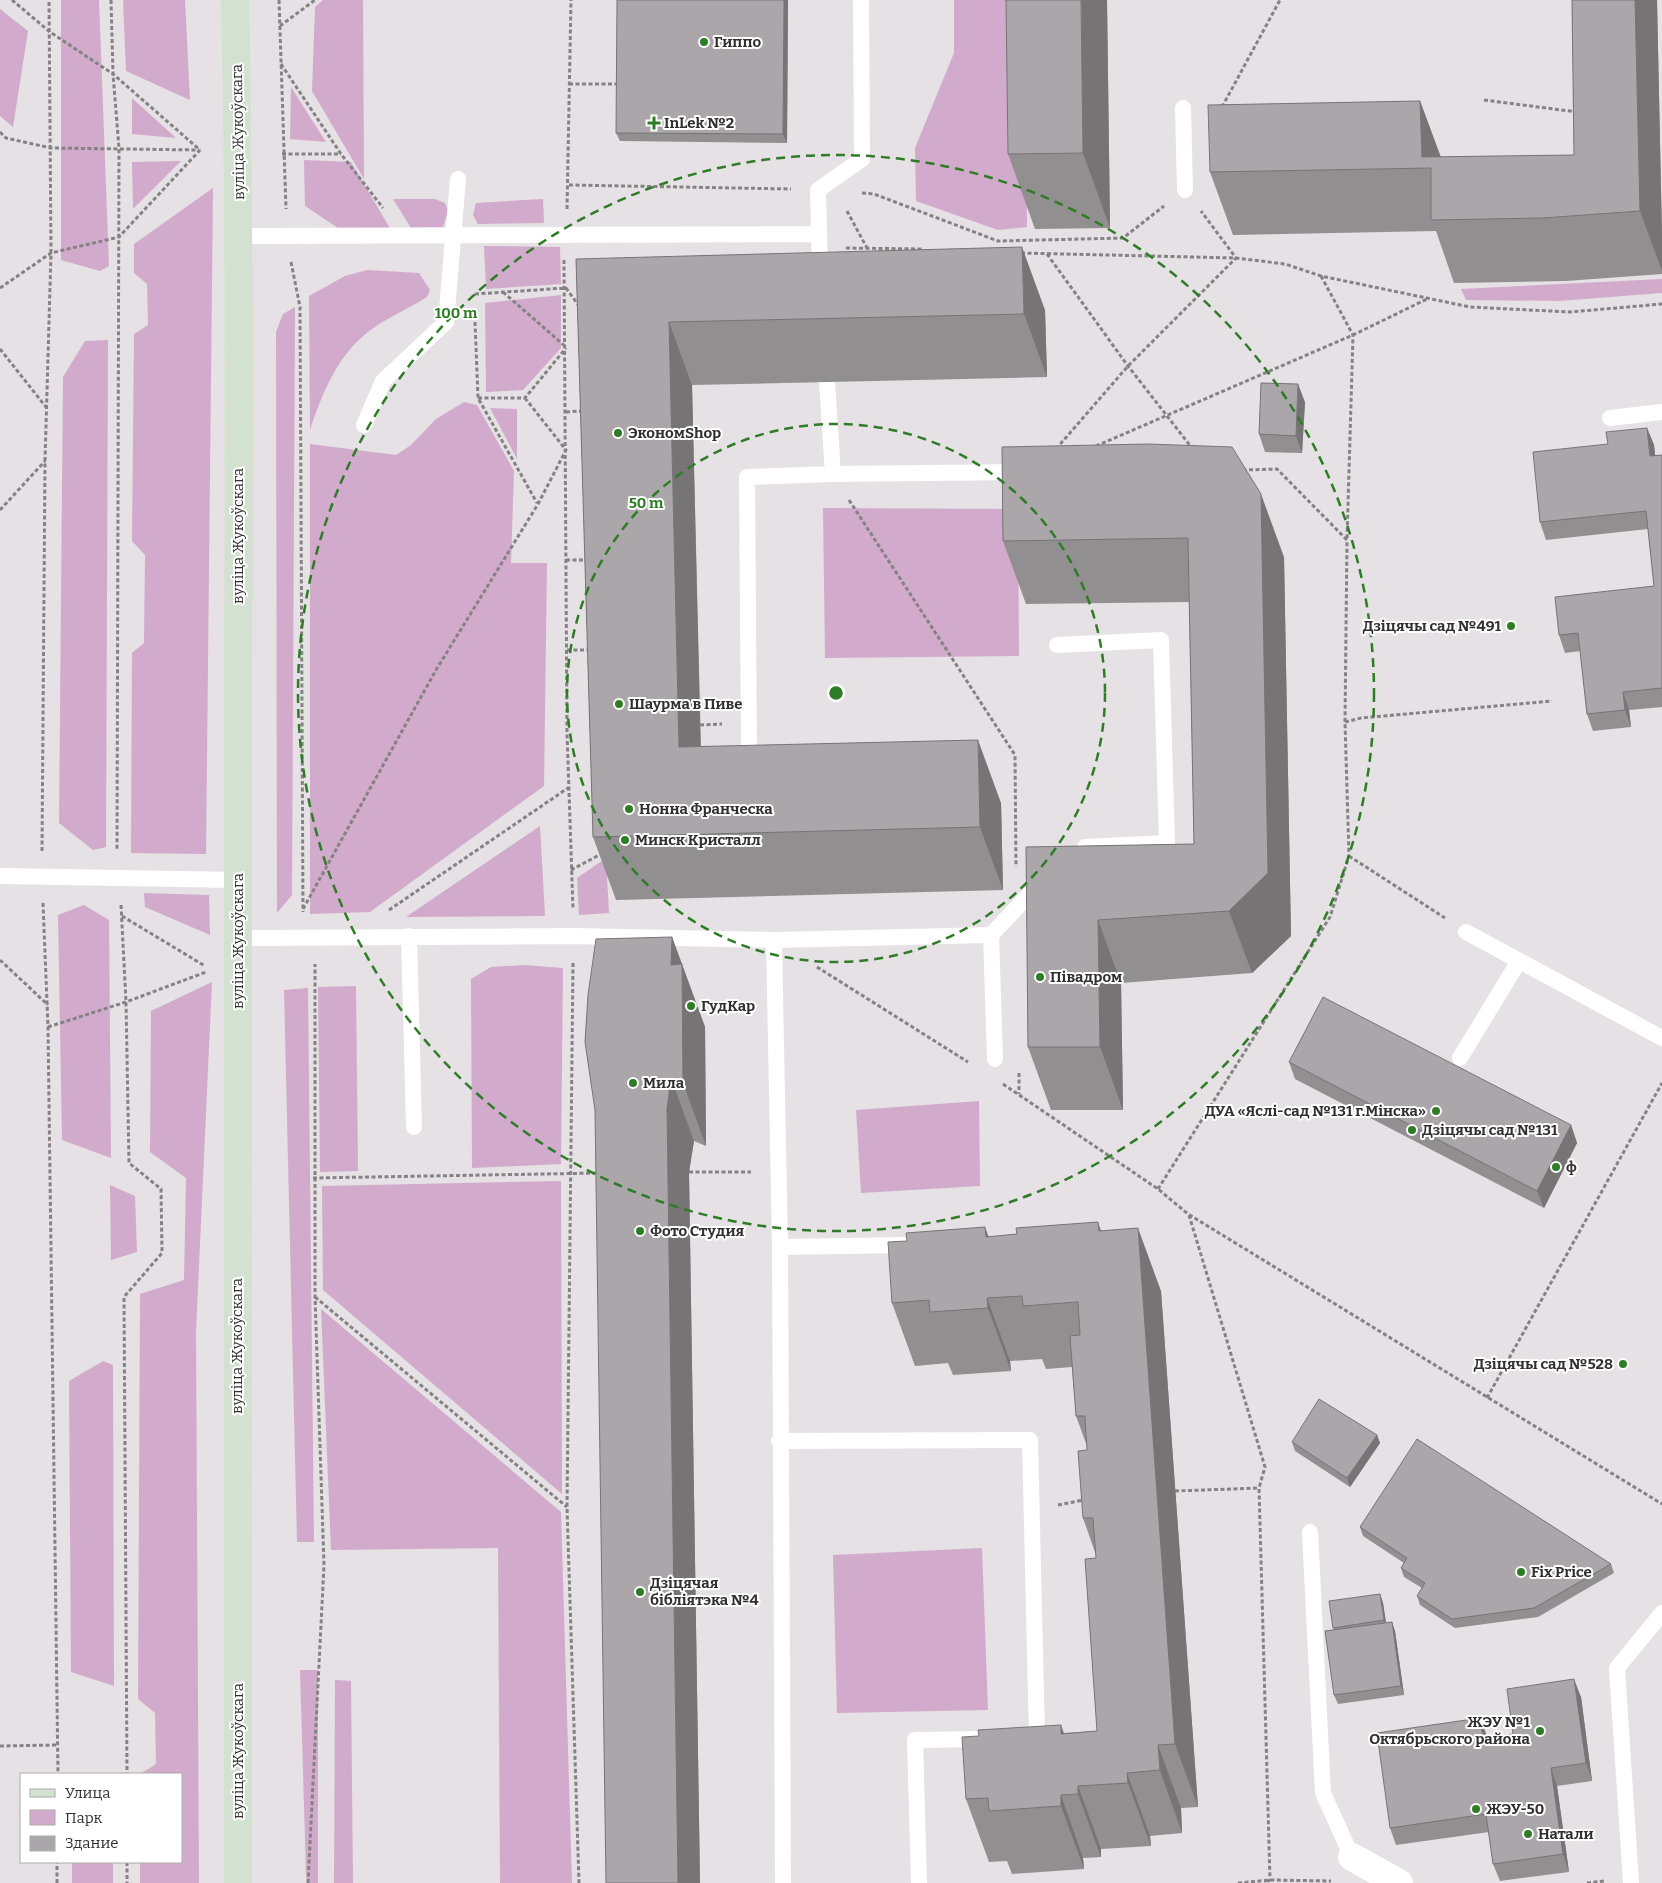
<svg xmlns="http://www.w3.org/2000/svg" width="1662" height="1883" viewBox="0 0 1662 1883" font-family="Bitter,serif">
<rect width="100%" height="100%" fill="#e5e1e4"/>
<path fill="#d2aacb" d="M61,0h38l10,266 -9,5 -39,-11z
M123,0h62l5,100 -64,-29z
M323,0h40l1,179 -52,-88 3,-84z
M954,0h71l2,227 -29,3 -82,-29 -1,-53 39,-95z
M0,9l28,22 -15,96 -13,-11z
M291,87l35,55 -36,-3z
M132,98l44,40 -44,-4z
M304,160l47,2 40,68 -53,-2 -33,-22z
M181,161l-48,48 -1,-47z
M213,188l-7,666 -75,-1 1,-200 12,-10 1,-88 -13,-14 2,-207 14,-9 -1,-41 -13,-11v-29z
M393,199h42l10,4 3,8 -5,16 -32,1z
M543,199l1,24 -66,1 -5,-9 3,-12z
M484,246l76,1 1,37 -75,5z
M367,270l52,3 11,17 -3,7c-19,12 -41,21 -59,35 -31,24 -46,62 -58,98l-1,-134 36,-20z
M1662,279v14l-103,8 -93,-1 -5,-11z
M561,295v53l-38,42 -37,2 -1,-89z
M295,307l-3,588 -15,18 -1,-581 7,-18z
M108,340l-2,507 -13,3 -34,-27 4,-446 22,-36z
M464,402l13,3 37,66 -3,92h36l-3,223 -174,126 -60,2v-470l86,11 15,-10 25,-26z
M490,408l27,1v50z
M823,508l195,1 1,147 -194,2z
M540,826l5,90 -139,1z
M606,858l3,55 -30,2 -2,-37z
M144,893l65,2 1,40 -65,-28z
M84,905l25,15 2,238 -49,-18 -4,-225z
M524,965l39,3 -2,196 -89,4 -1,-189 20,-12z
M212,982l-16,350 3,551h-59v-21h41v-88h-41l16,-10 -1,-51 -17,-14 2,-405 44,-14 2,-102 -36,-26 1,-141z
M356,986l2,185 -38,1 -2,-185z
M308,988l6,554h-17l-13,-552z
M979,1101l1,85 -119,7 -5,-83z
M561,1181l1,313 -239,-204 -1,-104z
M110,1185l25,11 2,56 -26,8z
M321,1309l240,203 11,371h-72l-2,-335 -167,2z
M103,1361l10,4 1,321 -43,-14 -2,-291z
M982,1548l6,162 -151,3 -4,-158z
M300,1670h18v213h-11l-1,-9z
M335,1680l16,1 2,202h-19z
M72,1862h41v21h-41z"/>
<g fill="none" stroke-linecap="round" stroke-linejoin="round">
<path stroke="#858284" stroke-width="3" stroke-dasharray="4 2.5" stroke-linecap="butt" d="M12,0l38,32 63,42 87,76
M111,0l2,74 6,74 -2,703
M279,0l7,209
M280,26l35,-26
M281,64l60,90 42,54
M569,84h50
M1484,100l93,12
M1222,107l58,-107
M0,132l6,6 45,10 148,2
M282,154h59
M569,185l222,4
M862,193l12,1 124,47 125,-3 41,-32
M567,209l4,-209
M847,211l20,37
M846,248l76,1
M1021,253l215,5 49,6 36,12 149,31 100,5 92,-8
M1047,254l81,112 64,82
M564,260l3,472 6,177
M291,262l9,45 3,605
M1321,276l32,59 -6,204
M0,288l51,-35 68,-16 81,-87
M503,292l63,55
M475,294l91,-6 13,18
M475,322l3,76 59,105
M0,349l46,58
M478,398h47l41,-50
M566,412l16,-1
M1096,446l257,-111 74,-36
M1056,449l72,-83 108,-108 -35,-47
M849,500l166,255 1,112
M0,510l45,-49
M566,560h22
M567,650h23
M1345,722l16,-4 191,-17
M700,725l22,-1
M42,851l3,-390 6,-208 -2,-253
M1349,856l96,62
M571,870l32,-17
M43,903l5,124 10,747
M121,905l5,97 3,161 32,26 1,64 -38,44 3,477
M303,909l133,-239 102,-166 28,-54 -41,-52
M389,910l179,-122
M122,916l83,50
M0,960l48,45
M573,963l-6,544 12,376
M817,967l151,95
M48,1027l78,-25 80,-30
M1019,1073v21
M1003,1084l155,105 30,25 474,290
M689,1172h62
M313,1178l287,-5
M1158,1189l172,-272 19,-61 -4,-134 2,-182 -70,-71 -34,1
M1189,1215l76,252 -6,21 11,392 -5,3
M315,1297l252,210
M1487,1398l175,-315
M1175,1491l84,-3
M1058,1505l26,-5
M0,1746l58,-1
M127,1862v21
M57,1883v-21
M308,1883l16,-318 -9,-269v-332
M1238,1883l32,-3 61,1
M1587,1883l17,-2"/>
<path stroke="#fff" stroke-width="16" d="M1183,108l2,82
M239,236l579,-2
M820,273l-2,-83 44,-31 -1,-159
M1610,418l52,-6
M364,425l19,-44 63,-59 12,-143
M833,474l190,-2
M1057,645l104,-5 6,203 -82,4
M761,755h-12l-2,-278 86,-3 -6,-92
M0,876l238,4
M1466,932l196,106
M991,935l49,-52
M409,936l5,191
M238,938l335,-2 201,4 217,-5 4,124
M774,940l6,307 3,636
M1460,1058l59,-97
M780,1247l128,-2
M779,1441l251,-1 7,298h-8
M1310,1532l13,261 29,64
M919,1883l-4,-143 67,-1
M1631,1883l-14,-215 45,-55"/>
<path stroke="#fff" stroke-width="28" d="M1352,1857l47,26"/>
<path stroke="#d3e2d0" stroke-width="28" d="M235,0c6,271 3,542 3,814 -1,356 0,713 0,1069"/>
</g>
<path fill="#928f91" d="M788,0l-1,143 -167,-2 -4,-8z
M1107,0l3,228 -75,1 -27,-75z
M1572,0h85l5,237v37l-96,7 -112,2 -18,-52 -203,4 -23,-63 210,-71 21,56 133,-2z
M576,259l469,51 2,67 -355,8 9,362 300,56 2,87 -387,10 -23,-63z
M1305,402l-3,51 -37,-1 -6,-18z
M1647,428l7,17 1,10h7v252l-33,3 2,17 -38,4 -6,-17 -7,-63 -15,2 -6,-18 95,-49 -6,-57 -102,11 -6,-18 68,-78z
M1002,447l282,110 7,379 -39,37 -131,10 2,127h-72l-23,-63 -2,-200 168,-3 -5,-242 -163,2 -23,-63z
M672,937l33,90 1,119 -12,-5 -5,31 11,711h-94z
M1289,1062l282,63 6,18 -33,65 -249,-129z
M1098,1222l3,8 60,61 37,516 -17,1 1,25 -32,3 1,10 -50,3v8l-18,1 1,11 -72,5 -5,-13 -18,1 -23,-63 98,-66 33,-2 -1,-173v-3l-13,-37 4,-72 -11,-30 -4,-49 -26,2 -4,-10 -32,2 1,10 -58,4 -5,-12 -33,3 -23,-63 15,-62 78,-14 3,10 29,-3z
M1377,1435l3,8 -30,44 -55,-36 -3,-9z
M1360,1527l251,37 3,9 -76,44 -83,11 -35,-23 -3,-9 5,-8 -18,-11 -3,-9 3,-5 -41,-27z
M1380,1594l3,9 3,20 9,8 9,64 -66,9 -4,-9v-65l-1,-2z
M1581,1697l11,84 -35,5 12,86 -69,9 -7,-17 -4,-32 -93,13 -6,-17 97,-92v2l26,-4z"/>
<path fill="#777476" d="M784,0h4l-1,143 -4,-9z
M1081,0h26l3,228 -27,-75z
M1635,0h22l5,237v34l-22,-60z
M1420,101l23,63 -12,4 -9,-11z
M1022,247l23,63 2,67 -23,-63z
M669,322l23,63 10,425 -23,-63z
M1298,384l7,18 -3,51 -6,-17z
M1647,428l7,17 3,28 -7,-17z
M1261,494l23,63 7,379 -39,37 -23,-62z
M1623,692l6,18 2,17 -6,-17z
M978,740l23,63 2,87 -23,-63z
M1098,920l23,63 2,127 -23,-63z
M672,937l33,90 1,119 -23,-63 -12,-118z
M671,1078l23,63 -5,31 11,711h-22l-11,-774z
M1571,1125l6,18 -33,65 -7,-17z
M985,1227l23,63 -22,-53z
M1138,1228l23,63 37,516 -23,-63z
M987,1298l23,63 1,10 -23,-63z
M1377,1435l3,8 -30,44 -3,-9z
M1380,1594l3,9 4,26 -3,-9z
M1392,1622l3,9 9,64 -3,-9z
M1574,1679l7,18 11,84 -6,-18z
M1480,1718l7,18 3,20 -7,-18z
M1061,1725l22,61 -22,-52z
M1158,1745l23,63 1,25 -22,-63z
M1551,1768l6,18 12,86 -6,-18z
M1127,1773l23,63 1,10 -23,-63z
M1078,1786l23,63v8l-23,-63z
M1061,1795l22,63 1,11 -23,-63z"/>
<path fill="#aaa6a9" stroke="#777476" d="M617,0h167l-1,134 -167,-1z
M1006,0h75l2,153 -75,1z
M1572,0h63l5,211 -97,7 -112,2v-52l-221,4 -2,-67 212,-4 2,56 152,-2z
M1022,247l2,67 -355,8 10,425 299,-7 2,87 -387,10 -17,-578z
M1261,383l37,1 -2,52 -37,-2z
M1647,428l3,28 12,-1v233l-39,4 2,18 -38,4 -9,-81 -19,2 -4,-38 99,-11 -8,-75 -106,11 -7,-70 75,-8 -2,-12z
M1148,444l84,3 29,47 7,379 -39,38 -131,9 2,127h-72l-2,-200 168,-3 -6,-306 -185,3 -1,-94z
M672,937l-1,28 11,-1 1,119 -12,-5 -4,31 11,774h-72l-11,-773 -10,-68 3,-47 8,-56z
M1323,997l248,128 -34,66 -248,-129z
M1098,1222l1,9 39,-3 37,516 -17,1 2,25 -33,3 1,10 -50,3v8l-17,1v11l-72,5 -1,-13 -22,1 -4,-62 17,-1 -1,-6 83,-5v9l36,-3 -12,-172 11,-1 -3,-40h-10l-5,-67 9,-1 -2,-34h-9l-6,-80 10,-1 -2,-33 -55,4 -1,-10 -35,2 1,10 -58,4 -1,-12 -37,3 -4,-61 19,-1 -1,-8 79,-6 1,10 31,-3 -1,-6z
M1319,1399l58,36 -30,43 -55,-36z
M1417,1439l194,125 -77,44 -82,11 -35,-23 8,-13 -24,-15 6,-10 -47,-31z
M1380,1594l4,26 -51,8 -4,-27z
M1392,1622l9,64 -67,9 -9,-64z
M1574,1679l12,84 -35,5 12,86 -70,10 -7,-50 -96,14 -13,-95 103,-15 3,20 30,-4 -6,-45z"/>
<g fill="none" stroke="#2e7c25" stroke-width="2.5" stroke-dasharray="9 6">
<circle cx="836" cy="693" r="269"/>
<circle cx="836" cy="693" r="538"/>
</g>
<g fill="#2e7c25" stroke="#fff" stroke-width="2">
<circle cx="704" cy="42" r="5"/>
<path d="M651.5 115.5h5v5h5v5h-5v5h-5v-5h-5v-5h5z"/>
<circle cx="618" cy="433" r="5"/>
<circle cx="1511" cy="626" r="5"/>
<circle cx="619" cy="704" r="5"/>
<circle cx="629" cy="809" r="5"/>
<circle cx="625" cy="840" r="5"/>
<circle cx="1040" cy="977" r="5"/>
<circle cx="691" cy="1006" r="5"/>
<circle cx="633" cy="1083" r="5"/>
<circle cx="1436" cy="1111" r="5"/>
<circle cx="1412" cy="1130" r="5"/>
<circle cx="1556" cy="1167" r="5"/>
<circle cx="640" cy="1231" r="5"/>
<circle cx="1623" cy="1364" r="5"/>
<circle cx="1521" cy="1572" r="5"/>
<circle cx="640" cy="1592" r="5"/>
<circle cx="1540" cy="1731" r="5"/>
<circle cx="1476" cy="1809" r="5"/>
<circle cx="1528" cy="1834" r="5"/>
</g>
<g text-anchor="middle" stroke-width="4" stroke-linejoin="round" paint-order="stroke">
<g font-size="15" font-weight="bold" fill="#312f30" stroke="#fff" text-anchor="start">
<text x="714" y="47">Гиппо</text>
<text x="664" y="128">InLek №2</text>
<text x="628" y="438">ЭкономShop</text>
<text x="1501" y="631" text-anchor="end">Дзіцячы сад №491</text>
<text x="629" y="709">Шаурма в Пиве</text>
<text x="639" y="814">Нонна Франческа</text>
<text x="635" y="845">Минск Кристалл</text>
<text x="1050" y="982">Пiвадром</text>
<text x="701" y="1011">ГудКар</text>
<text x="643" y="1088">Мила</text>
<text x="1426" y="1116" text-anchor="end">ДУА «Яслі-сад №131 г.Мінска»</text>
<text x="1422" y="1135">Дзіцячы сад №131</text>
<text x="1566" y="1172">ф</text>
<text x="650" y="1236">Фото Студия</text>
<text x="1613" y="1369" text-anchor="end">Дзіцячы сад №528</text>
<text x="1531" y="1577">Fix Price</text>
<text x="650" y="1588">Дзіцячая<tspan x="650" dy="17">бібліятэка №4</tspan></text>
<text x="1530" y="1727" text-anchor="end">ЖЭУ №1<tspan x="1530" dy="17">Октябрьского района</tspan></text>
<text x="1486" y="1814">ЖЭУ-50</text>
<text x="1538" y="1839">Натали</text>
</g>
<g font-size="15" fill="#312f30" stroke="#fff">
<text transform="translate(238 132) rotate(-91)" y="5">вуліца Жукоўскага</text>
<text transform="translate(238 536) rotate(-90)" y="5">вуліца Жукоўскага</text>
<text transform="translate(238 941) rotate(-90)" y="5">вуліца Жукоўскага</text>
<text transform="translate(237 1346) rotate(-90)" y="5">вуліца Жукоўскага</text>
<text transform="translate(238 1751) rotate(-90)" y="5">вуліца Жукоўскага</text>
</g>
</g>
<circle cx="836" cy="693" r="8" fill="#2e7c25" stroke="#fff" stroke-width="2.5"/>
<g font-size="15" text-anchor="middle" font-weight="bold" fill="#2e7c25" stroke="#fff" stroke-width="4" stroke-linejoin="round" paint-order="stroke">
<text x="456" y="318">100 m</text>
<text x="646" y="508">50 m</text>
</g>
<rect x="20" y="1773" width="162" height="90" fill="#ffffff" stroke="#adacac"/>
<rect x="30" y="1789" width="25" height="8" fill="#d3e2d0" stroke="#adacac"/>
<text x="65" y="1798" font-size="15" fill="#312f30">Улица</text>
<rect x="30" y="1810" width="25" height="15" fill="#d2aacb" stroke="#adacac"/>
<text x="65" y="1823" font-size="15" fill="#312f30">Парк</text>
<rect x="30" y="1836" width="25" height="15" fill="#aaa6a9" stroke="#adacac"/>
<text x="65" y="1848" font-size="15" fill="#312f30">Здание</text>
</svg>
